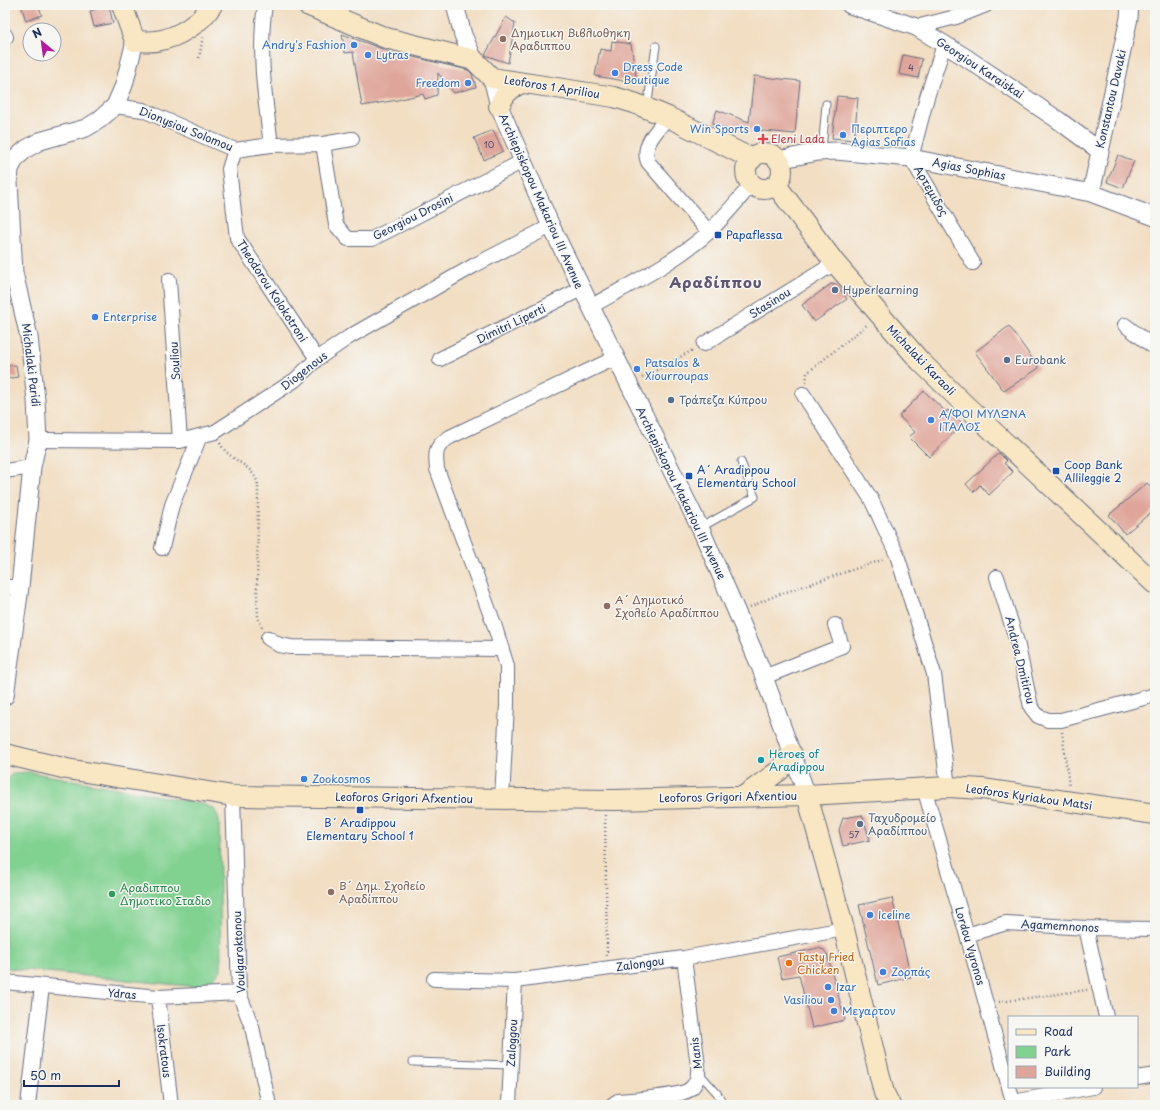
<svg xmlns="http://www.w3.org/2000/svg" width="1160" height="1110" viewBox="0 0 1160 1110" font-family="'Playpen Sans',sans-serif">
<rect width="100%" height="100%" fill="#f6f6f2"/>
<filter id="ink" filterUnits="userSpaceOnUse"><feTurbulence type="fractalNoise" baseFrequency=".025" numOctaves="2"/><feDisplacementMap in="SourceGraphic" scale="8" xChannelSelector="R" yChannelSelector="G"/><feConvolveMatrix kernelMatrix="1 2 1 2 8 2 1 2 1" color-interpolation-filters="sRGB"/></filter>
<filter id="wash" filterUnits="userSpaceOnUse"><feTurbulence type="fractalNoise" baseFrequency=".012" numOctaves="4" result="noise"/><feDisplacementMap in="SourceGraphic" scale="16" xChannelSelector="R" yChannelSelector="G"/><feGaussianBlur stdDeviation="0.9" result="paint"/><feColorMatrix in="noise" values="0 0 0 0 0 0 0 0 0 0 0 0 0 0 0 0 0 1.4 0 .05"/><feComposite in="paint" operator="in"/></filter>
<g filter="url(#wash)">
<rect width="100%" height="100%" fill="#f2dec3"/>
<path fill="#81d191" stroke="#4e8078" d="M29,772l174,32 11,5 5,10 2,151 -11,12 -12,5 -193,-19v-187l8,-8z"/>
<g id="blocks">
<path fill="#dfa59a" d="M21,5h17l4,10 -16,6z
M109,6l4,17 -19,4 -4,-16z
M506,17l9,6 -7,40 -23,-8z
M342,34l59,22v-2l67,16 4,4 4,13 -22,6 -16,-20 -1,22 -12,4 -2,-5 -26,6 -35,6 -9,-54 -8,1z
M612,41l19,3 6,39 -42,-7 5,-27 11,2z
M903,55l19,4 -4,19 -19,-4z
M754,76l46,5 -5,53 -62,-6 -2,3 -19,-7 5,-14 32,12z
M837,96l21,2 -4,42 -22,-2z
M493,130l10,21 -19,9 -10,-22z
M1118,155l16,6 -11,27 -16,-6z
M831,284l6,1 10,14 -33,23 -12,-17z
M1009,326l30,42 -35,23 -29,-39z
M16,365l2,12 -13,2v-13z
M924,391l22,21 2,-2 15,14 -34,33 -20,-20 6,-5 -16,-16z
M999,453l8,8 -3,2 9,9 -24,23 -9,-10 -7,7 -7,-8z
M1147,483l8,10v16l-30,25 -16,-19z
M862,815l8,25 -27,6 -4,-16 4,-12z
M892,898l19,79 -33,8 -19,-80z
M818,948l6,2 3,4 18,66 -33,8 -13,-53 -17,3 -5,-21z"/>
</g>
</g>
<g filter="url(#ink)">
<use href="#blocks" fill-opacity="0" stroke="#666c81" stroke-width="1"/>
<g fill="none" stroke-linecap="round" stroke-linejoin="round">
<g stroke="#666c81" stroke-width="9">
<path id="service" d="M647,108l9,-62
M822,151l4,-47
M700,528l55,-31 -14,-35
M413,1062l98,3
M699,1073l18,20 7,12"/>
</g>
<g stroke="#666c81" stroke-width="16">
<path id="minor" d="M265,5c-7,47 0,93 6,140
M916,27l40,-10 30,-12
M5,35l1,2
M944,45l-17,52 -16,61 62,105
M115,106l28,4 92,40 36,-5 52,-1 29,-5
M668,117c-10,13 -27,27 -20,45l61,70
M323,144l13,81 12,14h24l151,-78
M235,150l-6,19 8,69 80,121
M169,280l11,161
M590,307c40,-23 84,-44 119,-75 15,-15 29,-32 43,-48
M1125,325l30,23
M704,344l131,-81
M440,359l141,-70
M803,394l68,105 26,56 37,119 14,113
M38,440l142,1 35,-9 80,-52 22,-21 32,-22 126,-72 76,-39
M5,471l27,-4
M162,548l10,-43 28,-69
M997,577l20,65 14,65 7,9 10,4h13l94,-25
M5,587h15
M268,638l11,7 12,2 211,2
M764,677l78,-31 -7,-21
M924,788l43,147 47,170
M233,796l6,197 13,34 17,78
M502,799l5,-94v-39l-13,-42 -57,-155c-2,-17 -2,-23 13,-32l165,-79
M1086,928l20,89
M967,935l39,-12 80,5 69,1
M434,979l81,2 169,-23 160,-29
M5,982l153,15 81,-4
M158,997l13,108
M1137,1078l18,-3
M1013,1102l80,-15
M28,1105l14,-119
M509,1105l6,-124
M612,1105l6,-4c14,-1 62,-5 71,-11 8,-6 10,-14 9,-24l-14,-108"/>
</g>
<g stroke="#666c81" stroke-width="19">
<path id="tertiary" d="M455,5l8,30 11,25
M850,5l66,22 49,30 93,63 42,31
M492,78l7,28 52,120 152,308 57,132 47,129
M778,160l40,-8 18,-1 75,7 180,35 64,24
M1091,193l38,-175 1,-13
M5,696l15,-109 12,-120 6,-27 -2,-40 -7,-63 -15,-64 -5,-91 1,-13 6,-11 10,-9 14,-8 46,-13 13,-8 16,-14 9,-21 11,-44"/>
</g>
<g stroke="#666c81" stroke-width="22">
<path id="secondary" d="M122,5l13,36c7,0 14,1 21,0 22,-3 45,-18 56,-36
M307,5l79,33 88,22 18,18 122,19 20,6 34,14 84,42
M499,106c6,-13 10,-17 23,-23
M746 171a18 18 0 1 1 36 0a18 18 0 1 1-36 0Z
M776,185l59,78 85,98 42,41 193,182
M5,754l62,15 166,27 382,4 192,-5 141,-8 35,2 172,25
M807,795l37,134 40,164 6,12
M744,796l36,-26 12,-16"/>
</g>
<path stroke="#666c81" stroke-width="2.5" stroke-dasharray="1 3" stroke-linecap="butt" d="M199,58l4,-21
M642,378l51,-28
M806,382l1,-9 61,-49
M220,443c7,16 29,20 36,36 2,3 2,8 2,12l-1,105 1,22 4,9
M750,607l27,-12 108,-36
M1062,732l7,54
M605,815l2,141
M999,1002l88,-12"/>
<use href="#service" stroke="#fff" stroke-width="7"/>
<use href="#minor" stroke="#fff" stroke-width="14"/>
<use href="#tertiary" stroke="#fff" stroke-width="17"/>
<use href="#secondary" stroke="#f9e7c3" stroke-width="20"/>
</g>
</g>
<g fill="#8d6e63" stroke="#f6f6f2" stroke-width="1.5">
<circle cx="503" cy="39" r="4"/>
<circle cx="607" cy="606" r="4"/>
<circle cx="331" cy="892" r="4"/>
</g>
<g fill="#3f7fe0" stroke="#f6f6f2" stroke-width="1.5">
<circle cx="354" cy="45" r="4"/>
<circle cx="368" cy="55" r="4"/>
<circle cx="615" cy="73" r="4"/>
<circle cx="468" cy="83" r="4"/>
<circle cx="757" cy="129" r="4"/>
<circle cx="843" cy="135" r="4"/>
<circle cx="95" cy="317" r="4"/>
<circle cx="637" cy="369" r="4"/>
<circle cx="931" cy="420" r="4"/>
<circle cx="304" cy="779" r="4"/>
<circle cx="870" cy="915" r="4"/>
<circle cx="883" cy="972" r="4"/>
<circle cx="828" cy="987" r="4"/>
<circle cx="831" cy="1000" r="4"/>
<circle cx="834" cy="1011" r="4"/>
</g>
<path fill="#e0444e" stroke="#f6f6f2" stroke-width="1.5" d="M761 133h4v4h4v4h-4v4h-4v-4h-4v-4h4z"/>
<g fill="#1a4fb4" stroke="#f6f6f2" stroke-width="1.5">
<rect x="714" y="231" width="8" height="8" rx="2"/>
<rect x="1052" y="467" width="8" height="8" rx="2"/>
<rect x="685" y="472" width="8" height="8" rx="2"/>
<rect x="356" y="806" width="8" height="8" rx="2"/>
</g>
<g fill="#5c6f8a" stroke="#f6f6f2" stroke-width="1.5">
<circle cx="835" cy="290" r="4"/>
<circle cx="1007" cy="360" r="4"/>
<circle cx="671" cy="400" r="4"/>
<circle cx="860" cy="824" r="4"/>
</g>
<circle fill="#0f9aa8" stroke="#f6f6f2" stroke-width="1.5" cx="761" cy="760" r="4"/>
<circle fill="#2e9e5b" stroke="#f6f6f2" stroke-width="1.5" cx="112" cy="894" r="4"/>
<circle fill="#e8710a" stroke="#f6f6f2" stroke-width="1.5" cx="789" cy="963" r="4"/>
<g text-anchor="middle" stroke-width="3" stroke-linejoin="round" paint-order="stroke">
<g font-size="9" fill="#4c4c6d">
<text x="911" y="71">4</text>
<text x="489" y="148">10</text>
<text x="854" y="838">57</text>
</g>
<g font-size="11" fill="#785e54" stroke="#f6f6f2" text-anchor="start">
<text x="511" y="37">Δημοτικη Βιβλιοθηκη<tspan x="511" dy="13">Αραδιππου</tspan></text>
<text x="615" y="604">Α´ Δημοτικό<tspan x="615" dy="13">Σχολείο Αραδίππου</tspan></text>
<text x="339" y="890">Β´ Δημ. Σχολείο<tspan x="339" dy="13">Αραδίππου</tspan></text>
</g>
<g font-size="11" fill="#366cbe" stroke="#f6f6f2" text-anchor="start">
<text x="346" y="49" text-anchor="end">Andry's Fashion</text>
<text x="376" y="59">Lytras</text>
<text x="623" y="71">Dress Code<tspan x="623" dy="13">Boutique</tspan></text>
<text x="460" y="87" text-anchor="end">Freedom</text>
<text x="749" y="133" text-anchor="end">Win Sports</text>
<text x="851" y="133">Περιπτερο<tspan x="851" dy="13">Agias Sofias</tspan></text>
<text x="103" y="321">Enterprise</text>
<text x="645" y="367">Patsalos &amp;<tspan x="645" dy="13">Xiourroupas</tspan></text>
<text x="939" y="418">Α/ΦΟΙ ΜΥΛΩΝΑ<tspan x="939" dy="13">ΙΤΑΛΟΣ</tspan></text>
<text x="312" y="783">Zookosmos</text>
<text x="878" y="919">Iceline</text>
<text x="891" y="976">Ζορπάς</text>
<text x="836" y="991">Izar</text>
<text x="823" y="1004" text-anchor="end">Vasiliou</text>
<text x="842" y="1015">Μεγαρτον</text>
</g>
<g font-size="11" fill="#1b2f5e" stroke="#f6f6f2">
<text transform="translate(980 68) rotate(33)" y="4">Georgiou Karaiskai</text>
<text transform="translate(552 87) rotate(9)" y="4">Leoforos 1 Apriliou</text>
<text transform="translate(1111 99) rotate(-77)" y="4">Konstantou Davaki</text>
<text transform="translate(186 129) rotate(22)" y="4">Dionysiou Solomou</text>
<text transform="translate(969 169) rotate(11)" y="4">Agias Sophias</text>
<text transform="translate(931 191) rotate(60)" y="4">Αρτεμιδος</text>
<text transform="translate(541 201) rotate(66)" y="4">Archiepiskopou Makariou III Avenue</text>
<text transform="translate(413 217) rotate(-27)" y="4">Georgiou Drosini</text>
<text transform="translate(272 291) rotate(57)" y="4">Theodorou Kolokotroni</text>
<text transform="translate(770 303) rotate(-32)" y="4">Stasinou</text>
<text transform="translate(511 324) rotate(-26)" y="4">Dimitri Liperti</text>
<text transform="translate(921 360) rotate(46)" y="4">Michalaki Karaoli</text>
<text transform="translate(175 361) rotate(-94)" y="4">Souliou</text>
<text transform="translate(31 365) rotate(83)" y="4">Michalaki Paridi</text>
<text transform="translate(304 371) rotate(-38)" y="4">Diogenous</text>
<text transform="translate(681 493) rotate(64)" y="4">Archiepiskopou Makariou III Avenue</text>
<text transform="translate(1020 660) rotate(76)" y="4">Andrea Dmitirou</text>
<text transform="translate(728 797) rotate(-1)" y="4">Leoforos Grigori Afxentiou</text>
<text transform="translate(1029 797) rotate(8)" y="4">Leoforos Kyriakou Matsi</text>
<text transform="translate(404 798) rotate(1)" y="4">Leoforos Grigori Afxentiou</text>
<text transform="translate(1060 926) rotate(3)" y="4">Agamemnonos</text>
<text transform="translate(970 946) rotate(74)" y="4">Lordou Vyronos</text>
<text transform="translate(239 952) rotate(-93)" y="4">Voulgaroktonou</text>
<text transform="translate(640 964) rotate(-8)" y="4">Zalongou</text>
<text transform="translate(122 994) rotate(5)" y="4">Ydras</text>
<text transform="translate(512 1043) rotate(-87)" y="4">Zaloggou</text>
<text transform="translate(164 1051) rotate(83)" y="4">Isokratous</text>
<text transform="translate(696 1053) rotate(-97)" y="4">Manis</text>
</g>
<g font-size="11" fill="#be3a42" stroke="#f6f6f2" text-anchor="start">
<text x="771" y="143">Eleni Lada</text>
</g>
<g font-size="11" fill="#164399" stroke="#f6f6f2" text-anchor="start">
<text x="726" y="239">Papaflessa</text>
<text x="1064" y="469">Coop Bank<tspan x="1064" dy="13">Allileggie 2</tspan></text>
<text x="697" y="474">A´ Aradippou<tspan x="697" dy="13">Elementary School</tspan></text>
<text x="360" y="827" text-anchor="middle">B´ Aradippou<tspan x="360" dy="13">Elementary School 1</tspan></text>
</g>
<g font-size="11" fill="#4e5e75" stroke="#f6f6f2" text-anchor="start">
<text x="843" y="294">Hyperlearning</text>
<text x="1015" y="364">Eurobank</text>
<text x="679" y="404">Τράπεζα Κύπρου</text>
<text x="868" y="822">Ταχυδρομείο<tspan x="868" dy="13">Αραδίππου</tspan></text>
</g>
<g font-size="11" fill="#0d838f" stroke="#f6f6f2" text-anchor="start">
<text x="769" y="758">Heroes of<tspan x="769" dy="13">Aradippou</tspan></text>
</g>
<g font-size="11" fill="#27864d" stroke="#f6f6f2" text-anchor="start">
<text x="120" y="892">Αραδιππου<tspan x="120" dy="13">Δημοτικο Σταδιο</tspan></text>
</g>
<g font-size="11" fill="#c56008" stroke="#f6f6f2" text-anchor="start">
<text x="797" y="961">Tasty Fried<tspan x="797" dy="13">Chicken</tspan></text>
</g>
<g font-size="15" font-weight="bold" letter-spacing="1" fill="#605873" stroke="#f6f6f2">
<text x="716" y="288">Αραδίππου</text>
</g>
</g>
<rect width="1160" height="1110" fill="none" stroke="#f6f6f2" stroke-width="20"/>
<rect x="1008" y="1016" width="130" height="72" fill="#f6f6f2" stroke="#9ea6b7"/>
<rect x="1016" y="1029" width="20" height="6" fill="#f9e7c3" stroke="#9ea6b7"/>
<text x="1044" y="1036" font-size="12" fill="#1b2f5e">Road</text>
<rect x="1016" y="1046" width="20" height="12" fill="#81d191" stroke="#9ea6b7"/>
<text x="1044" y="1056" font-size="12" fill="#1b2f5e">Park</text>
<rect x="1016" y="1066" width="20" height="12" fill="#dfa59a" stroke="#9ea6b7"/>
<text x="1044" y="1076" font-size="12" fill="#1b2f5e">Building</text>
<g transform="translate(42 42) rotate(331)"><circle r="19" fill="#f6f6f2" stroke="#9ea6b7"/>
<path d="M0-3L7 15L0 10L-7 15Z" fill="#b5179e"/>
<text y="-6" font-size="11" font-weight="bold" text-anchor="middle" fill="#1b2f5e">N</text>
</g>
<path d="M24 1080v6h95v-6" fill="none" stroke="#1b2f5e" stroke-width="2"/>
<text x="30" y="1080" font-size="12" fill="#1b2f5e" stroke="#f6f6f2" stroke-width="3" paint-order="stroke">50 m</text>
</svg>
